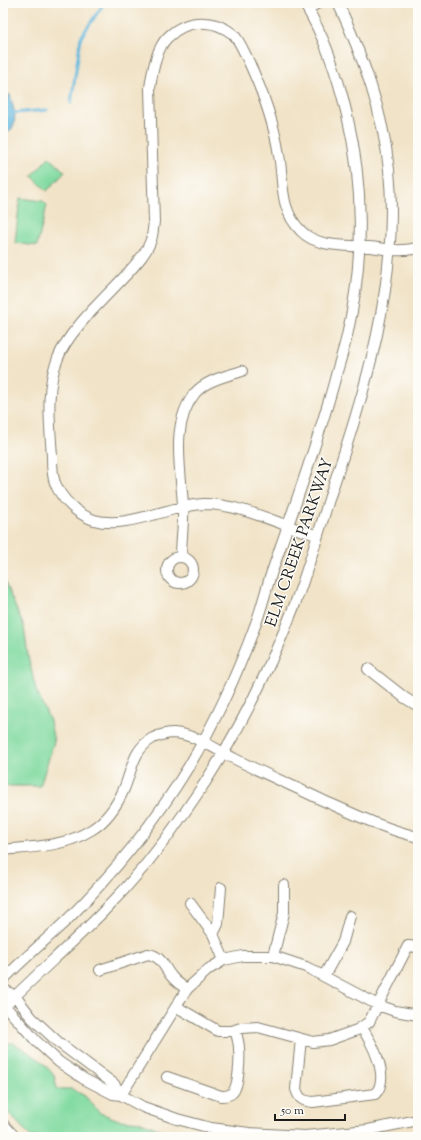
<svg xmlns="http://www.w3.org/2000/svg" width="421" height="1140" viewBox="0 0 421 1140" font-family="'Sorts Mill Goudy',serif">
<rect width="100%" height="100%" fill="#fdfcf7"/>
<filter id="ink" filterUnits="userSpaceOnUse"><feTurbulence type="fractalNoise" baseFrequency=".025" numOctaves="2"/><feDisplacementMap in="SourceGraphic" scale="8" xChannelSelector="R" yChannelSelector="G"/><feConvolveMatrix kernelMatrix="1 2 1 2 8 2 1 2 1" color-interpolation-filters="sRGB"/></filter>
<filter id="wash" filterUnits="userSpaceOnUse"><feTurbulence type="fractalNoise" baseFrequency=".012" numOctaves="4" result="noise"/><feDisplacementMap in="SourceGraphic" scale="16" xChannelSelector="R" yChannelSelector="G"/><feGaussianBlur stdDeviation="0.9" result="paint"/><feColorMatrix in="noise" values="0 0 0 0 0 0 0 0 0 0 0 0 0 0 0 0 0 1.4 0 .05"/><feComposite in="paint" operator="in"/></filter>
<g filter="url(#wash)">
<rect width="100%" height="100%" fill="#f1e3c7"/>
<path fill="#81daa0" stroke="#4e7b5e" d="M49,157l16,15 -18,19 -15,-15z
M20,198l23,3 4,4 -10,41 -22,-3z
M3,578l21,49 4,29 8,34 14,31 4,21 -14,44h-37z
M3,1043h11l26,17 14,15 3,14h15l13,7 15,17 19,7 22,2 23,9 21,6h-154l-28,-30z"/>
<path fill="#62b8de" stroke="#3f6a7d" d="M3,94l7,1c4,15 11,32 -7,41z"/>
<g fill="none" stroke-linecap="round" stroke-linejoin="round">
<path stroke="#62b8de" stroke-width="3" d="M71,103l10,-66 23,-34
M13,113l34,-3"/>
</g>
</g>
<g filter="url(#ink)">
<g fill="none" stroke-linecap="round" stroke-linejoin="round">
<g stroke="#868072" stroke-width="12">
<path id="minor" d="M308,9l10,-6
M317,535c-36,-9 -75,-31 -113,-31 -35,1 -77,26 -110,16 -17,-6 -32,-20 -39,-37 -3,-8 -3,-18 -3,-26 -2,-33 -7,-68 6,-99 11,-28 46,-59 67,-82 10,-11 21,-22 26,-36 2,-6 2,-13 3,-18l-4,-134c2,-15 6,-39 17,-50 11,-11 24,-16 38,-15 10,0 20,5 28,11 7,7 11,18 15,26 14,30 26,62 31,95 5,28 0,54 22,76 16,17 47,14 69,16 11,1 22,4 33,3 5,0 10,-1 15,-2
M167 570a13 13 0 1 1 26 0a13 13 0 1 1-26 0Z
M181,557c0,-17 3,-35 2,-52 -2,-36 -13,-81 12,-112 11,-13 32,-17 47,-22
M368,669l37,29 13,8
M3,850c30,-3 61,-3 88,-20 15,-9 26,-25 33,-41 8,-19 9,-40 29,-51 7,-3 13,-5 21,-5 20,1 43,17 61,26 28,14 58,27 87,41 32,14 62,29 96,37
M190,903l23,31 11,26
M213,934l5,-10 3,-36
M273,956l11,-43v-28
M100,970l48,-16c14,2 16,14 24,23 4,5 10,9 15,12
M324,976l19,-34 7,-26
M3,980c20,-21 43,-40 64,-60 46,-46 88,-98 122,-154 27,-45 49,-94 67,-143 7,-19 11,-39 18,-57 21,-62 44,-124 61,-187 4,-16 10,-32 13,-48 16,-71 16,-146 -1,-216 -9,-39 -22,-78 -43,-112
M3,989l12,7 17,22 26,24 56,42 7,11
M3,1001l2,5 32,36 22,20 25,17 29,15 8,1 22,12 34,12 34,9 38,5 56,3 63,-6 50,-10
M177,1007l41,24h14l9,-3 17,-1 55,15 16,-2 28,-10 12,-8 39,-76 10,1
M3,1008c32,-32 66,-62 98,-94 32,-32 61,-68 86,-105 45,-63 80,-133 108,-205 13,-35 24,-72 35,-108 35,-105 70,-214 59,-326 -6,-59 -26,-113 -51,-167
M301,1039l-5,50c3,10 7,12 17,13l62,-8c16,-16 -3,-52 -14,-67
M167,1077l54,19c4,0 9,0 12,-4 6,-7 7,-34 6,-43 0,-7 -2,-13 -4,-19
M121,1095l66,-106 22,-20 15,-9 19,-4h30l33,11 72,38 17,6 23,4
M3,1124l12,13"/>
</g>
<use href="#minor" stroke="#fff" stroke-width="10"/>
</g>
</g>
<g text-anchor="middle" stroke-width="3" stroke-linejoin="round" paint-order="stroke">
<g font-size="16" fill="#1c1c1c" stroke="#fdfcf7">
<text transform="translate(298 542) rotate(-71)" y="6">ELM CREEK PARKWAY</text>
</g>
</g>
<rect width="421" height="1140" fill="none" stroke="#fdfcf7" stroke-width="16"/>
<path d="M275 1114v6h70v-6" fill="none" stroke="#1c1c1c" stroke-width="2"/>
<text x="281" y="1114" font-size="12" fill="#1c1c1c" stroke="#fdfcf7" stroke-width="3" paint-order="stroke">50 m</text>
</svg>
